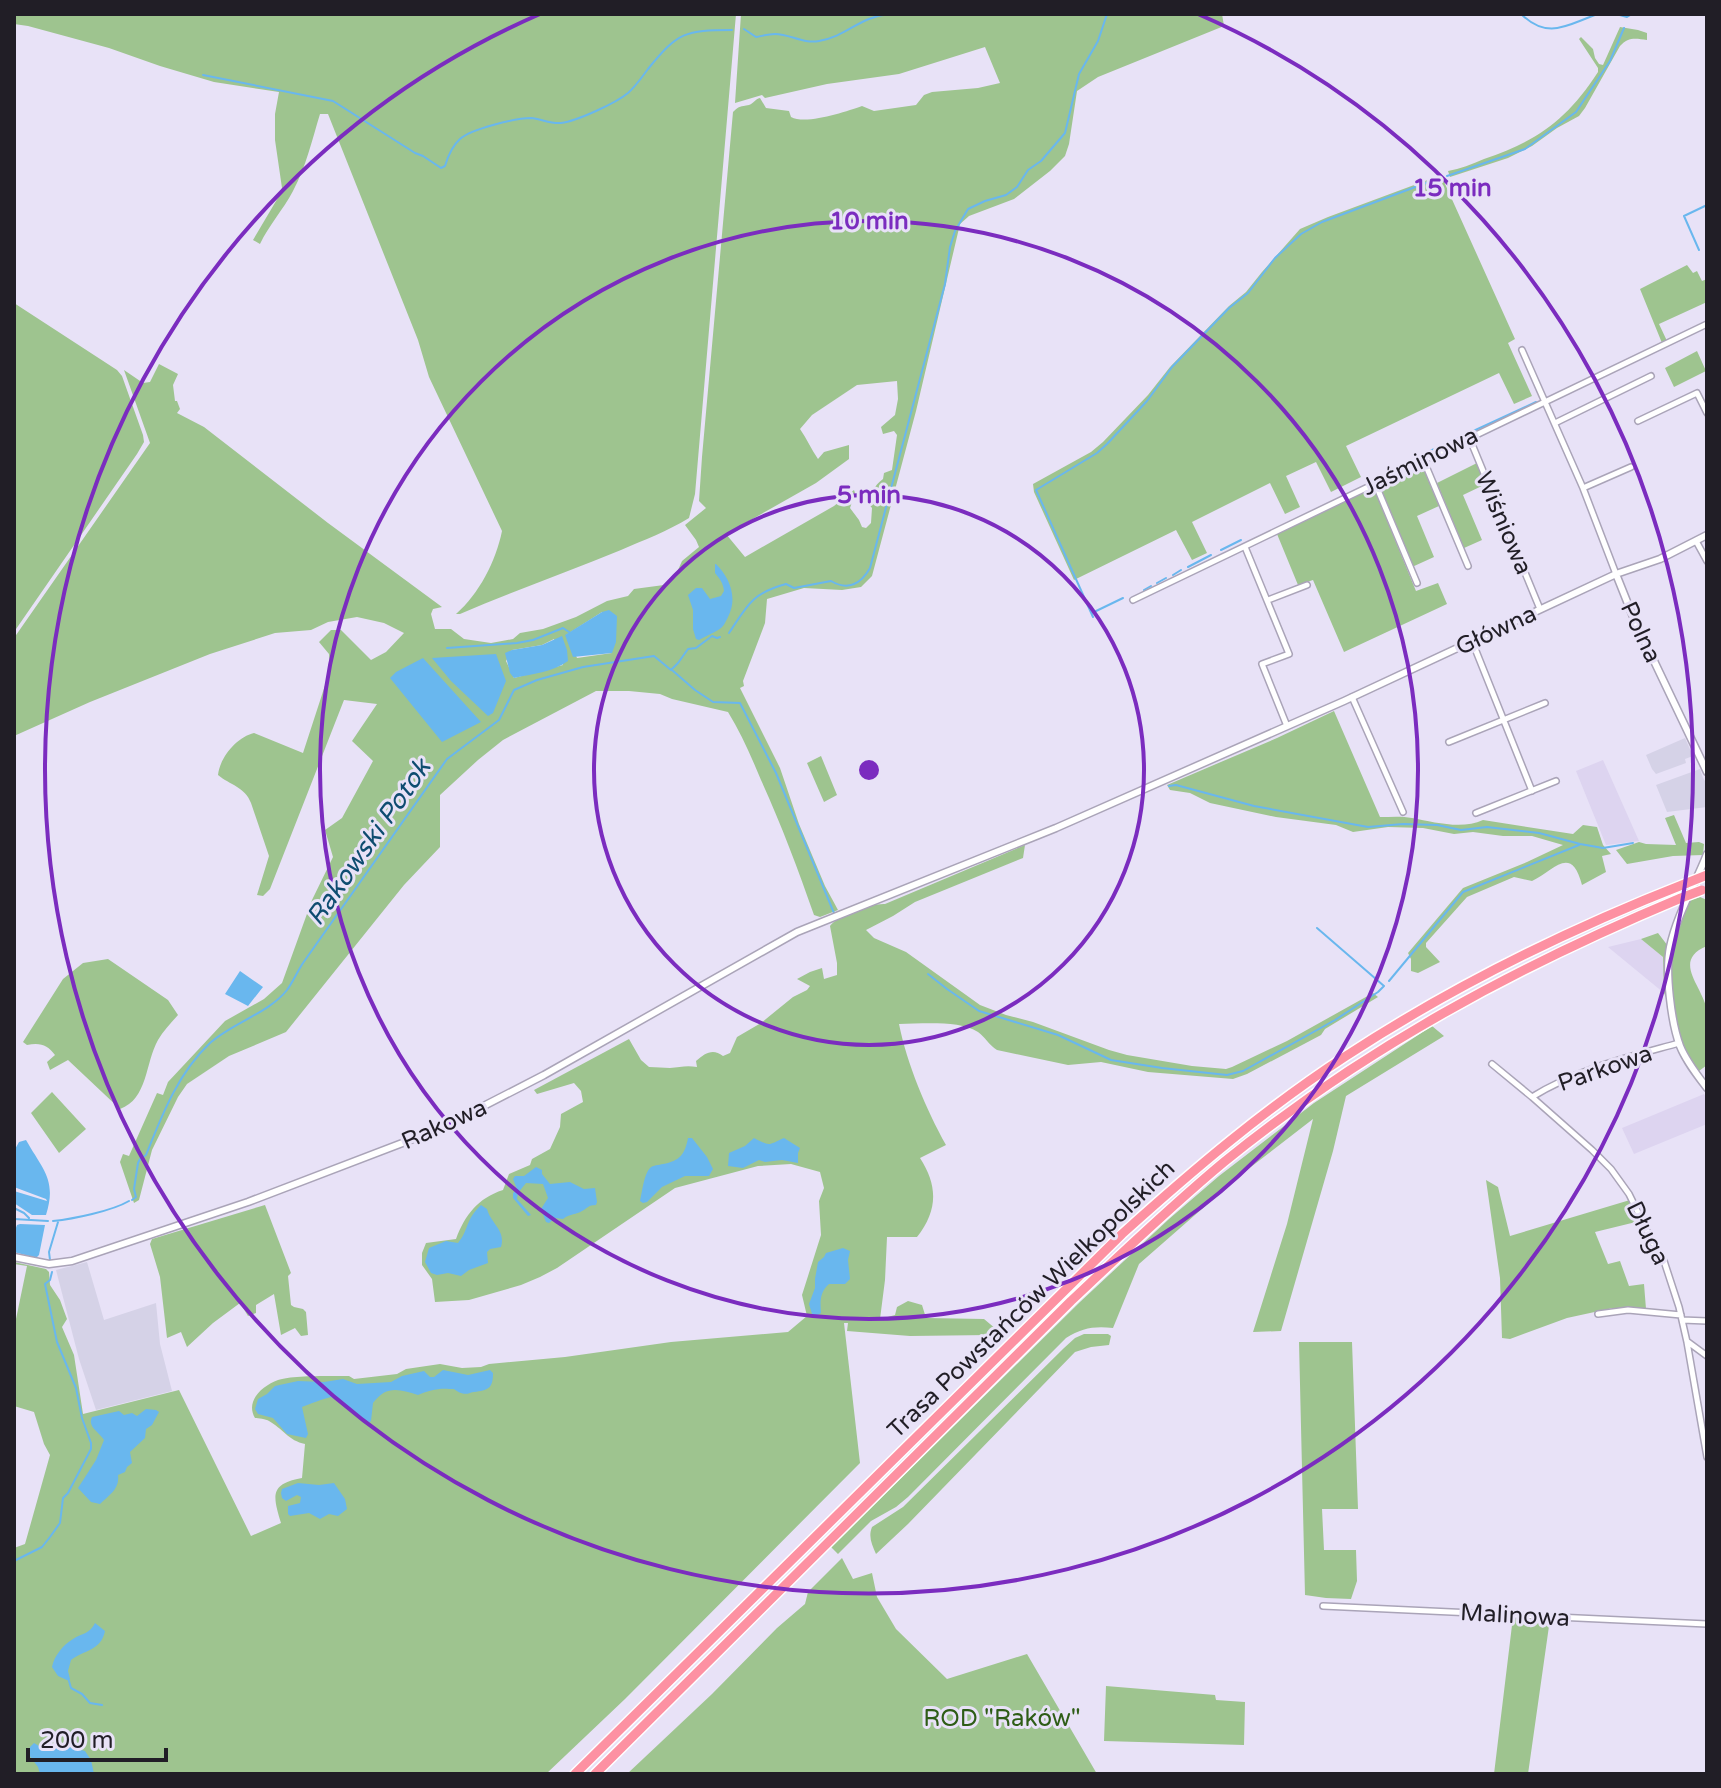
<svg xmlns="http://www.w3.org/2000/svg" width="1721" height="1788" viewBox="0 0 1721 1788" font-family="'Varela Round',sans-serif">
<rect width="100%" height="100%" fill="#e8e2f7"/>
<path fill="#d5d2e7" d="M1685,738l8,18 -8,3 1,4 -30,11 -4,-5 -6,-14z
M1700,769l3,9 4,6v23l-40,5 -11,-27z
M87,1262l17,58 52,-17 4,41 12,47 -76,19 -17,-51 -23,-89z"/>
<path fill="#ddd4f0" d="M1603,760l36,81 -33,4 -30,-74z
M1641,939l22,18 1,36 -56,-46z
M1704,1094l3,4v26l-73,30 -12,-26z"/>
<path fill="#9ec48f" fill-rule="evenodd" d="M14,14h722l-41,480 -6,24c-21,13 -45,22 -68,32 -53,22 -108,41 -161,64h-4c23,-20 40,-53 46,-83l-73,-154 -11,-37 -90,-226h-8c-8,26 -14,53 -27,77 -10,19 -24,34 -33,53l-7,-4 26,-44 3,-8 -7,-48v-26l4,-22 -65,-10 -54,-16 -51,-18 -81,-22 -14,-2z
M741,14h481l2,12 -126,51 -21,14 -8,53 -4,12 -15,15 -36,28 -45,17 -9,8 -44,187 -44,165 -11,11 -19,3 -38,-2 -37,11 -2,24 -22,58 1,5 -4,2 40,80 19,56 26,62 13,24 -18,7 -6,-2c-16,-46 -33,-91 -53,-135 -10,-24 -20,-47 -33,-68l-56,-13 -12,-5 -31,-3h-33l-93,49 -25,20 -38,35v52l-36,38 -118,147 -57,24 -42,28 -9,13 -26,53 -13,50 -5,3 -14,-41 3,-8 6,2 28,-63 6,2 5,-13 57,-61 39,-22 18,-16 30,-83 21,-43 -8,-27 17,-12 31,-57 -21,-20 25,-37 -33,-4 -74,189 -7,7 -6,-1 12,-39 -18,-53c-6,-16 -21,-18 -33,-28 2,-18 19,-38 36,-42l49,20 27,-83 -1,-16 -10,-12 12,-12h10l30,30 15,-8 18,-19 -20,-10 -27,-6 -29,5 -17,8 -36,3 -65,21 -120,48 -76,34v-98l136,-195 -26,-73 19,13 7,-1 9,-18 19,10 -5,11 2,16h2l3,8 -3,4 27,14 124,96 114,84 -9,2 -2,5 4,15h16l13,10 27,4 22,-4 7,-6 23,-4 33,-12 31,-16 21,-5 6,-7 30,-4 11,-8 7,-16 17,-14 -3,-7 -11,-15 21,-17 -7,-7 3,-44 31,-345c7,-7 7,-5 16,-7 5,-2 6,-6 11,-7l6,10 23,3 2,6c15,8 54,-5 71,-11l12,5 42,-6 8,-10 8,-3 46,-4 22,-5 -15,-36 -86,27 -72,10 -62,14 -3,-3 -27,8zM897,381l1,18 -3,16 -14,12 2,7 11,-3 3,4 -5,35 -8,3 -1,6c-10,7 -10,14 -16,23l5,6 -1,15 -5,5 -4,-1 -3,-7 -9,-12 5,-15 -1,-3 -20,16 -89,51 -19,-23 90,-51 33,-24v-14l-25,7 -6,7c-7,-10 -11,-20 -18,-30l12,-14 45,-30zM602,612l10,41 -35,5 -11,-23zM554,639l9,26 -49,13 -8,-17 6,-11 30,-5z
M1620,27l18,3 9,3v7c-12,-2 -19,-3 -27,6l-35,62 -6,8 -22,12 -25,18 -24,12 -58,19 -2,-6c12,-2 24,-7 36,-12 53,-18 83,-39 114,-87v-4l-19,-29 2,-2 12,12 2,9 4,6 4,1z
M1441,175l74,164 -7,4 24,53 -18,8 -15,-31 -153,73 15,31 -30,15 -15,-30 -30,14 14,31 -15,7 -15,-31 -78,39 15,31 -15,7 -16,-30 -102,50 -40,-88 -1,-8 58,-32 12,-10 45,-47 22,-28 59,-61 17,-14 16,-20 38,-43 28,-12z
M1687,265l6,8 4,-2 5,10 5,-2v23l-48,22 8,17 -5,2 -22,-54z
M14,303l103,67 5,6 21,59 1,7 -7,12 -123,178z
M1697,351l9,20 -32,16 -9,-19z
M1421,463l18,43 -22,10 17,41 -22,10 -34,-83z
M1477,463l9,21 -23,11 19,45 -18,8 -27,-65z
M1373,486l43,105 22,-8 9,21 -103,48 -31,-72 -15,5 -21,-51z
M1334,711l46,106c11,0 22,-1 32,1 22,4 50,12 71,2l90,14 10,-9 14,2 6,18 8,9 -9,2 4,16 -24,13c-11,-42 -29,-13 -50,-4l-18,-4 -47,20 -41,46v4l14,15 -22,11 -7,-2v-12l-3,-6 55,-65 64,-26 36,-17 -31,-9h-29l-30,-4 -19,2 -31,-6 -35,-1 -35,5 -17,-7 -60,-8 -66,-14 -20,-10 -20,-3 -3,-5 110,-47z
M821,756l16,39 -13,7 -17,-39z
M1674,815l12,28 13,-1 5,2 -1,11 -30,1 -46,8 -11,-14 23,-8 7,2 30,1 -11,-27z
M1025,845l-2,13 -108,44 -22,14 -27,14 8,8 32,14 74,53 26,10 27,7 76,28 18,5 65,11 34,3 6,-2 55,-26 86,-48 5,4 -53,32 -4,6 -74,39 -14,5 -85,-7 -47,-10 -33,3 -71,-15c-8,-5 -12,-13 -19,-18 -19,-12 -57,-8 -79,-8 8,40 27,85 47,121l-26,13c18,28 18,52 -3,79h-30l-2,43 -5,39 15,-4 2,-8 11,-6 14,4 4,13 58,1 12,10 -7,6 -79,1 -63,-5 1,-8h-4l16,140 -235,236 -79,75h-532v-226l11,-4 25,-89 -6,-11 -10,-32 -20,-6v-87h2l11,-53 -13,-2v-2l32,7 3,3 1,13 10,15 7,19 -5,8 12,28 9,59 96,-24 72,146 30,-13c-8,-27 -12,-39 21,-45l3,-34c-16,-3 -23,-16 -36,-23 -3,-2 -11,-3 -14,-3 -10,-17 7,-32 23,-38 13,-5 55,-4 71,-4l5,3 43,-5 9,-5 34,-5 22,4 19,-1 8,-3 76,-7 106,-15 117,-10 19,-16 -5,-21 19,-60 -2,-34 5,-13 -4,-16 -29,-8 -33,2 -83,22 -118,80 -17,9 -19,8 -52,15 -34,2 -3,-23 -10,-14v-12l4,-10 30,-4c9,-24 22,-41 47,-49l6,-16 21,-9 2,-6 18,-10 10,-22 1,-13 22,-12 -2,-11 -7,-8 -37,11 -3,-4 95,-51 12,21 8,7c8,0 14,1 21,1 10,-1 17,-3 27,-1l-1,-6c9,-8 17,-13 27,-5l7,-3 7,-16 24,-14 32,-26 14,-7 3,-4 -13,-7 13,-7 12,-4 2,11 13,-4v-12l-7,-37c7,-10 42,-23 55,-22z
M1700,897l7,3v46c-37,15 -2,42 0,66 1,18 0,36 0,53l-12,9 -11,-16 -15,-55 -5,-10 -1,-36 -22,-18 17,-6 13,17 19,-50z
M108,959l60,41 10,15c-7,8 -15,16 -20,25 -13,23 -10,59 -38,69l-52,-49 -18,10 -3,-8 8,-7c-7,-10 -15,-13 -28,-10l-4,-3 40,-63 20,-16z
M1432,1026l12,10 -98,60 -13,55 -52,180 -28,1 34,-108 26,-105 -70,54 -104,91 -26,64c-19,-2 -31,0 -47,10l-158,159 -12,10 -25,14 -33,33 -7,-7 249,-245 89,-83 50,-43 95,-73z
M52,1092l34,37 -27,24 -28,-40z
M1486,1180l12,7 12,49 120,-36 10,21 -45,11 13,32 12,-3 9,25 15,-2 2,25 -33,-1 -46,10 -57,21 -8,-1 -2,-60z
M265,1205l26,68 -3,3 3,29 3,2 9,2 3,3 2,23 -7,1 -6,-8 -14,7 -7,-41 -18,11v8l-8,3 -8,-13 -27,20 -26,24 -6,-15 -14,6 -7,-61 -10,-33 2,-5z
M1084,1334h24l3,2 -2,9 -18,2 -16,5 -167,172 -32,30c-4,-9 -8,-17 -4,-27l31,-20 161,-159 11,-10z
M1299,1342h53l6,167h-36l2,41h32l1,31 -6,18 -25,-1 -21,-3z
M842,1558l11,21 19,-6 5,24 19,32 51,50 80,-25 70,120h-470l85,-80 65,-66 28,-24 3,-12z
M1513,1617l37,2 -22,155h-34z
M1106,1686l109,9 1,5 29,2 -1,43 -140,-4z"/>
<path fill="#69b7ee" d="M715,564h1c14,14 22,34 12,53 -1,2 -4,9 -7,11 -5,4 -15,8 -22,12l-3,-1 -3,-10v-19l-5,-15 8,-7h6l8,11 11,-3 3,-5c-1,-8 -4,-12 -9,-18z
M609,610l8,6 -1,26 -4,11 -39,4 -8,-22 37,-23z
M562,636l5,14 1,11c-15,11 -36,13 -54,17l-4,-5 -5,-20 7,-3 30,-5z
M496,654l10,27 -13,32 -5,3 -37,-35 -19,-23z
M423,658l58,64 -39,20 -52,-64 6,-6z
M240,971l23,16 -15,19 -23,-12z
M688,1138h4l15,19 6,12 -4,7h-24l-23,11 -15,15 -4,1 -3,-2c2,-9 4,-27 10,-33 3,-3 9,-3 13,-4 17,-3 22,-10 25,-26z
M754,1138c17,9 14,7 30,0l16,10 -2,5v10l-16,-3 -17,2 -6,-2 -16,8 -15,-2 1,-13 16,-7z
M26,1140c17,30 31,40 20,75h-14l-18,-12v-12l33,10 -1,-2 -32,-12v-36l5,-9z
M536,1167l6,3v4l8,10 20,-2 14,7 11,-1 2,14 -1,3c-8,0 -8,3 -14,6 -6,4 -11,2 -19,8l-8,-1 -6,5 -3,-1 -5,-13 7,-11 -5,-14 -17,-1 -8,10 -1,6 14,16 -3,1 -15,-18v-5l4,-4 -4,-10 2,-3h9z
M481,1205l6,4c4,15 19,21 14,38l-11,2 -3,3 1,11 -19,7 -8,6 -13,-3 -11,2 -6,-2 -6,-11 4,-14 17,-7 12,2c11,-13 7,-23 23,-38z
M20,1224l25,1 -6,30 -3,3 -22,-6v-19l3,-8z
M843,1248l7,3 -2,9 2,19 -5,5h-16c-9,8 -9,17 -8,29l-5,3 -4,-2 -3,-10 6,-16v-9l3,-17 6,-5 2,-4z
M443,1370l25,5 22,-5 3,3c0,16 -5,17 -19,19 -7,1 -5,3 -13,1 -8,-3 -3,-4 -12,-4 -10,-1 -22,2 -31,6 -19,-6 -32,-10 -45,8l-2,18 -2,2h-3c-7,-10 -23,-19 -35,-26 -9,2 -21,7 -29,10l6,27 -2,4 -19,-4 -14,-16 -15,-4 -3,-5 3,-10 9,-5 8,-8 23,-5 26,1 19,-3 14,5 34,-2 11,-6 22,-5 6,6h4z
M146,1409l10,1 3,2 -7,13 -6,4 -1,9 -15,14 2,11 -5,4 -2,5 -7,3c2,14 -9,20 -18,29l-9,-2 -13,-14 18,-28 8,-20c-5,-8 -17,-13 -12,-23l27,-6 5,4 8,-2 5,3z
M298,1483l21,2 15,-2 11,16 2,10 -9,7 -9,-2 -9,5 -11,-6 -19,3 -2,-2v-8l12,-3 1,-6 -4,-2 -11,6 -4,-3 -1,-5 1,-4z
M95,1623l10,8c-4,20 -21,19 -34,29l-3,11 2,8 -1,2 -11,-5 -6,-9c2,-11 11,-22 21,-28 9,-6 17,-5 22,-16z
M34,1743l10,6 14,-5 27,7 6,9 3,14h-54l-2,-7 -9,-12 1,-8z"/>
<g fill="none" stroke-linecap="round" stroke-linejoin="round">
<path stroke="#69b7ee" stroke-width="2" d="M1521,14c28,27 47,10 77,0
M1616,14l11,3 5,-3
M744,29l12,8c6,-1 13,-3 19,-3 15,0 28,10 44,7 29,-5 39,-24 71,-27
M203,75l130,26 82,52 8,3 18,12 4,-2c3,-10 7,-20 15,-27 11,-10 56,-21 71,-21 10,1 20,6 30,5 16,-2 55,-20 67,-30 8,-7 14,-16 20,-24 30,-37 37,-39 84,-39
M1447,176l78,-27 51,-37 34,-51 14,-33
M1699,250l-15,-34 23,-11
M1417,457l119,-55
M1221,550l20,-10
M1188,567l23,-12
M1173,575l8,-5
M1157,583l9,-5
M1144,590l7,-4
M1092,613l31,-15
M1093,617l-57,-127 61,-37 10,-9 40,-43 25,-34 57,-59 19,-15 27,-35 26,-24 21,-12 120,-45
M729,633c18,-27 23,-40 57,-49l8,4 37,-7c17,10 30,3 39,-13l75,-284 5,-37 5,-16 13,-22 17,-8 21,-6 11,-8 11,-17 13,-9 24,-28 14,-59 19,-33 9,-27
M447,648l70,-5 16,-3 30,-12 6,4
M672,670l23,20 18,12 27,1 36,70 58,140
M1169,786l7,-1 78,21 114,21 35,-3 34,1 24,5 26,-3 52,6 41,11 23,4 30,-5
M928,974l19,15 32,22 79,24 53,25 51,8 65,7 16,-4 92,-51 43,-28 6,-6 -67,-58
M1389,981l74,-89 116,-47
M132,1200l4,-3 -2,-8 4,-26 2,-4 6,-4c16,-40 32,-82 64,-112 22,-20 59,-30 77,-53 6,-8 10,-18 16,-27l144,-204 52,-39 15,-30 23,-10 46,-13 71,-11 17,14 7,-7 10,-14 8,-1 16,-12 5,2 3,-1
M14,1208l10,5 5,5
M14,1219l34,2
M53,1221c20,-2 59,-10 76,-20
M50,1260l-1,-8 9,-30
M14,1561l28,-14 8,-10 10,-14 3,-25 5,-5 23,-44v-6l-9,-25 -6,-30 -19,-46 -12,-58 5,-4 2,-8
M69,1681l2,7 11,6 8,9 12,2"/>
<g stroke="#aaa4b8" stroke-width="8">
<path id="street" d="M1522,350l61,138 33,86
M1638,421l59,-28 10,20
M1555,423l96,-47
M1469,437l71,172
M1423,459l45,107
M1375,483l42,100
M1583,488l48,-21
M1696,541l11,20
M1245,547l44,107 -27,10 25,62
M1133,600l574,-276
M1268,600l39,-15
M1472,641l60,150
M1352,697l51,115
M1449,742l96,-39
M1476,813l80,-32
M1492,1064l40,33 60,53 19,19 18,25 25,51 10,16 15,46 8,35 20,115
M1532,1097c45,-28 97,-40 147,-54
M1598,1314l30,-4 53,5
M1682,1320l25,1
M1688,1342l19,14
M1323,1606l384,18"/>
</g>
<g stroke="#aaa4b8" stroke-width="9">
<path id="secondary" d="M1616,574l18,45 73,153
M1707,854c-12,31 -30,60 -37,93 -5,24 1,75 10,99 6,15 17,29 27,42
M14,1257l35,7 23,-3 176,-59 191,-73 105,-54 253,-143 259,-104 288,-127 272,-127 44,-15 47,-24"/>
</g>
<g stroke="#fff" stroke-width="12">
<path id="highway" d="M575,1774l547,-540c71,-64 144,-126 224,-178 107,-70 221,-126 341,-173
M595,1774l476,-473c50,-47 100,-95 153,-139 139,-113 292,-195 457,-264"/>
</g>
<use href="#street" stroke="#fff" stroke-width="5"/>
<use href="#secondary" stroke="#fff" stroke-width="6"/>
<use href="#highway" stroke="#fd91a2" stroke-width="9"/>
<g stroke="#fff" stroke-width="12" stroke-linecap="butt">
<path id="highway-bridge" d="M1687,883l20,-8
M1681,898l21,-8"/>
</g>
<use href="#highway-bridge" stroke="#fd91a2" stroke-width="9"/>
</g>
<g fill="none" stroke="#7b2cbf" stroke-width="4">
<circle cx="869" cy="770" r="275"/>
<circle cx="869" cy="770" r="549"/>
<path d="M1198 14A824 824 0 1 1 540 14"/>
</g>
<g text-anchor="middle" stroke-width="6" stroke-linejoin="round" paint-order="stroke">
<g font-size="24" fill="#211e26" stroke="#e8e2f7">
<text transform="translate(1420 461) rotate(-26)" y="8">Jaśminowa</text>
<text transform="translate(1504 523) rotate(67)" y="8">Wiśniowa</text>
<text transform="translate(1496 630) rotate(-25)" y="8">Główna</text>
<text transform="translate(1641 632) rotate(65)" y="8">Polna</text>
<text transform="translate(1605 1068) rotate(-19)" y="8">Parkowa</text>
<text transform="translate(444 1124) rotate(-24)" y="8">Rakowa</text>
<text transform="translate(1648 1233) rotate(64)" y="8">Długa</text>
<text transform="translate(1031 1299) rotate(-44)" y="8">Trasa Powstańców Wielkopolskich</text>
<text transform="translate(1515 1615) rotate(3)" y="8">Malinowa</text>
</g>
<g font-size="24" fill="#2e5d16" stroke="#e8e2f7">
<text x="1002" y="1726">ROD "Raków"</text>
</g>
<g font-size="26" font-style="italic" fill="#0e4c70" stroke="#e8e2f7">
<text transform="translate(368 842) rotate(-55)" y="9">Rakowski Potok</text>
</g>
</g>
<circle cx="869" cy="770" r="12" fill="#7b2cbf" stroke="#e8e2f7" stroke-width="4"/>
<g font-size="24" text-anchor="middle" font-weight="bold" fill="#7b2cbf" stroke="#e8e2f7" stroke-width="6" stroke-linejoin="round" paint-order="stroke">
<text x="1452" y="196">15 min</text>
<text x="869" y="229">10 min</text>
<text x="869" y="503">5 min</text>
</g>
<rect width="1721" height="1788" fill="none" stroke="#211e26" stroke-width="32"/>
<path d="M28 1748v12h138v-12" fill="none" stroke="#211e26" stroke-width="4"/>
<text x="40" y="1748" font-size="24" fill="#211e26" stroke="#e8e2f7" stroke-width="6" paint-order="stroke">200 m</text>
</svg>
